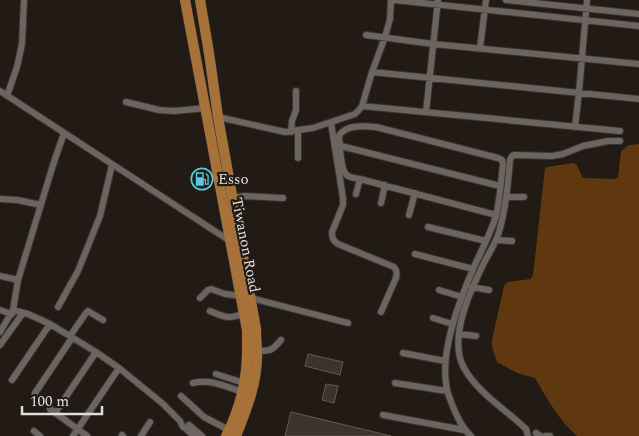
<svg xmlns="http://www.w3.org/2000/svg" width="639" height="436" viewBox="0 0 639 436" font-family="Spectral,serif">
<rect width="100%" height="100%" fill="#211a15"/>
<path fill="#5f3810" d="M639,144v292h-62c-18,-16 -30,-37 -42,-58l-18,-5 -20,-11 -5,-15v-7l12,-54 4,-4 22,-3 3,-4 12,-107 2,-1 25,-4 4,1 7,14 32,1 3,-2 3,-26 8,-6z"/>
<path fill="#3b342e" stroke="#625a54" d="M208,170l3,16 -16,2 -3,-15z
M308,354l35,8 -3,13 -35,-9z
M326,384l12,2 -4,17 -12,-3z
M291,412l100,24h-106z"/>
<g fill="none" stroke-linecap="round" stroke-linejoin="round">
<g stroke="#393532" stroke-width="8">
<path id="minor" d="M394,0l245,26
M506,0l133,14
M366,35l67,9 206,20
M480,48l6,-48
M372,72l267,27
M0,91l230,150
M7,96l10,-29 5,-23 2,-44
M126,102l33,8 15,1 32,-3
M362,106l258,25
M426,112l12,-112
M218,117l67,15 28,-4 42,-14 4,-4 3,-4 10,-34 13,-35 5,-18 1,-19
M331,123l12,75v7l-11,27c0,6 1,9 6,12l56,23c3,4 3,6 2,11l-15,34
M575,127l4,-35 8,-92
M298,131v27
M291,132l1,-11 4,-11v-19
M341,146l159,40
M356,194l4,-15
M507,197h17
M233,198l12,-2 38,2
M0,199l17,1 24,5
M381,203l4,-18
M409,215l6,-22
M428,227l58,14
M496,240l16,1
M415,254l58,15
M0,276l18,4
M472,287l17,3
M439,290l23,7
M200,298l8,-8 3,-1 14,5 16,2
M251,298l97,25
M58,307l20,-36 22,-55 12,-51
M0,310l12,4
M13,310l15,4 22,10 46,28 23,16 43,35 18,18 3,6
M210,311c14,6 19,9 34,2
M433,318l19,6
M0,332l13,-22 5,-30 35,-115 11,-32
M459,334l17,2
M70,336l16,-23 2,-2 15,9
M0,345l23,-32
M257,351c13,0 15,0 24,-11
M403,353l42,8
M216,374l28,9
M12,380l38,-56
M193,383c18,-4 32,3 49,9
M395,383l52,8
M35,393l37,-55
M181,396l23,21 25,13
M50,409l37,27
M55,413l41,-61
M383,415l81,15
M189,425l13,11
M186,429l8,7
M34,431l6,5
M536,433l4,3
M122,435l1,1
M73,436l46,-68
M141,436l9,-14
M471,436c-9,-8 -13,-18 -18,-29 -2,-6 -5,-12 -6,-18 -8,-36 12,-87 26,-120 8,-18 17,-34 23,-53 4,-16 5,-36 7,-52l-1,-4 -4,-2 -122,-31c-11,-1 -31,-3 -37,9 1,8 1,36 9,40 3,2 8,2 12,3l136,36
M528,436l-2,-7c-21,-20 -48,-36 -62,-61 -17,-31 8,-81 22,-109 5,-9 10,-17 13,-27 7,-24 9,-48 11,-72l2,-4 2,-1 38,1 11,-2 20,-8 25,-5h12
M545,436h5"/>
</g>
<g stroke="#393532" stroke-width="11">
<path id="primary" d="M185,0l62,330c0,15 1,31 -2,47 -2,18 -10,42 -19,59
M200,0l9,53 9,64 38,212c0,9 1,18 1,27 0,28 -11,55 -21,80"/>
</g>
<use href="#minor" stroke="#6c645e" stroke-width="6"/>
<use href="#primary" stroke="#a7723a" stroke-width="10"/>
</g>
<defs>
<g id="fuel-ring" transform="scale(1.125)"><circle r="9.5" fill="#211a15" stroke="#55cadf" stroke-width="1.5"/><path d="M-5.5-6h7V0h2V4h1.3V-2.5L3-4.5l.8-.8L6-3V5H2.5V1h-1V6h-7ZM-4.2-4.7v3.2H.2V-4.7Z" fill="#55cadf"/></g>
</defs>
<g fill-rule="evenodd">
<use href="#fuel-ring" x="202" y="179"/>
</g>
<g text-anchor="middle" stroke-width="4.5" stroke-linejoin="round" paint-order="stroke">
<g font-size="15" fill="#e1ddd9" stroke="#211a15" text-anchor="start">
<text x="218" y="184">Esso</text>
</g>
<g font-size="15" fill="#e1ddd9" stroke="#211a15">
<text transform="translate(246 245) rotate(79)" y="5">Tiwanon Road</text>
</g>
</g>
<path d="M22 406v8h80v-8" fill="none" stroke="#e1ddd9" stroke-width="2.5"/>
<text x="30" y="406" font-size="15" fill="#e1ddd9" stroke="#211a15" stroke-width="4" paint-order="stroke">100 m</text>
</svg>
